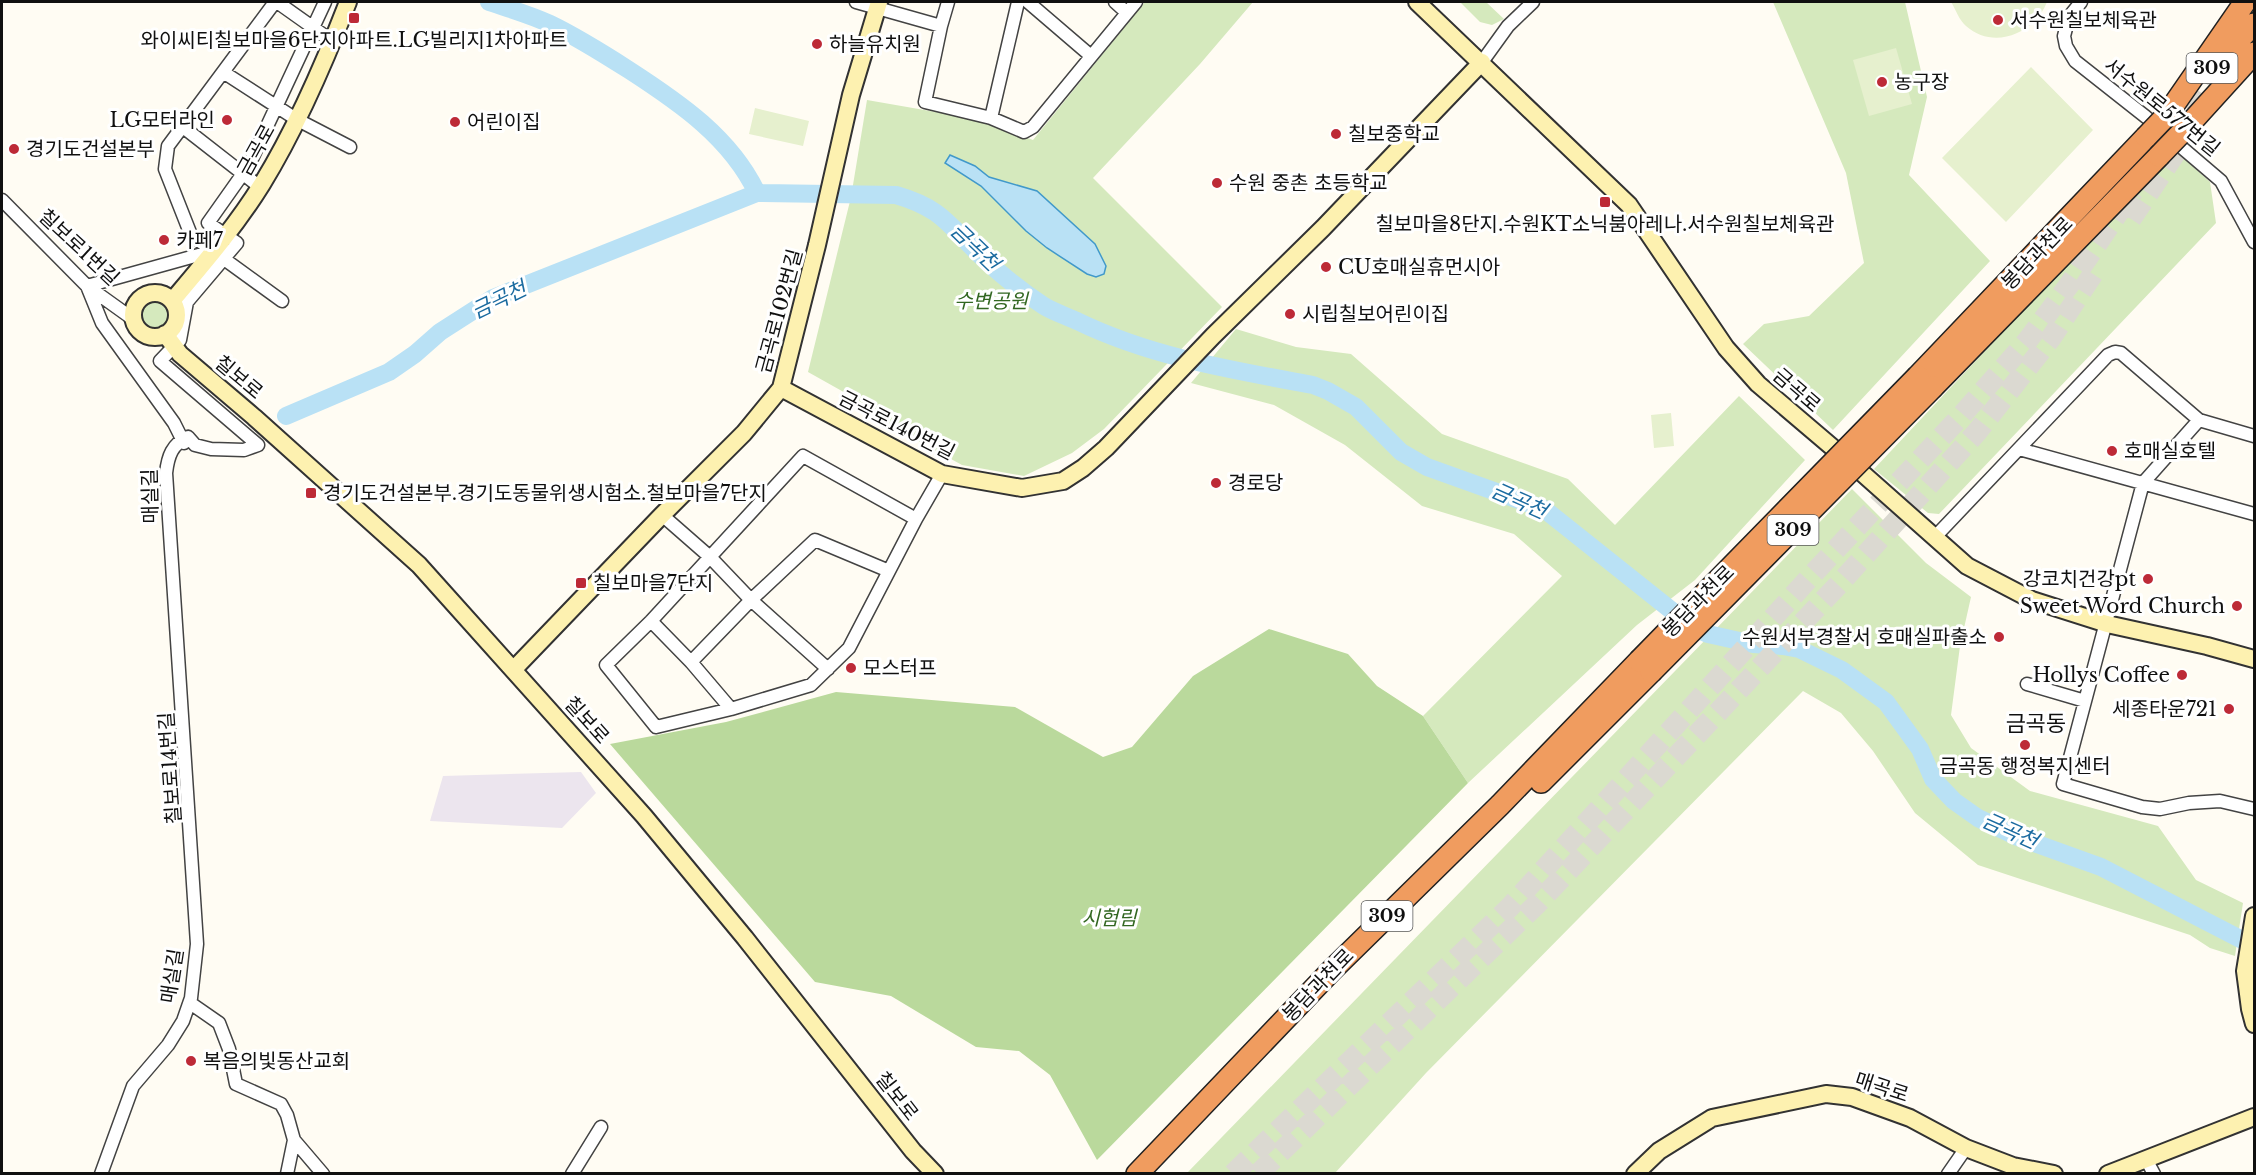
<svg xmlns="http://www.w3.org/2000/svg" width="2256" height="1175" viewBox="0 0 2256 1175" font-family="'Libre Baskerville','Noto Sans KR',serif">
<rect width="100%" height="100%" fill="#fffcf3"/>
<path fill="#ece5ee" d="M581,772l15,21 -34,35 -132,-7 13,-45z"/>
<path fill="#d5e9bd" d="M1145,2h108l-53,62 -107,114 129,129 -118,122 -32,24 -48,23 -62,-11 -92,-50 -21,-20 -41,-23 43,-175 16,-97 109,19 57,21z
M1460,2h26l18,17 -12,6 -12,-3z
M1773,2h132l22,95 -18,78 81,86 -157,169 -90,-86 21,-20 45,-8 55,-53 -18,-90z
M2178,153l32,29 6,41 -277,291 -11,-1 -54,-44 162,-172z
M141 315a14 14 0 1 1 28 0a14 14 0 1 1-28 0Z
M1236,329l60,18 55,7 91,80 126,45 47,46 124,-129 66,64 -110,120 -58,45 -169,158 -45,-67 139,-140 -48,-42 -92,-28 -77,-61 -71,-40 -83,-22z
M1852,489l74,74 45,34 -11,49 -9,69 20,33 59,43 128,35 38,54 47,23 -8,53 -25,-8 -20,-13 -212,-70 -63,-52 -42,-62 -32,-38 -38,-22 -377,382 -91,100h-148z"/>
<path fill="#bad99c" d="M1269,629l79,25 29,32 46,30 45,67 -371,377 -47,-85 -31,-24 -43,-4 -85,-51 -76,-14 -205,-238 116,-22 110,-30 179,15 88,50 29,-10 61,-71z"/>
<path fill="#e6f0ce" d="M1951,2h96c-12,31 -53,49 -81,24 -7,-6 -10,-16 -15,-24z
M1896,48l16,56 -43,12 -16,-56z
M2031,67l62,63 -87,92 -64,-64z
M755,108l54,13 -6,25 -54,-12z
M1671,413l3,33 -20,2 -3,-33z"/>
<path fill="#b9e1f5" stroke="#4199ca" stroke-width="1.5" d="M950,155l25,11 14,11 48,14 58,53 11,22 -2,8 -8,3 -9,-3 -40,-26 -21,-17 -45,-45 -36,-23z"/>
<g fill="none" stroke-linecap="round" stroke-linejoin="round">
<path stroke="#b9e1f5" stroke-width="18" d="M489,2c21,7 42,13 61,22 27,13 54,30 79,46 51,33 102,68 128,123
M286,416l103,-44 26,-18 25,-22 53,-34 264,-105 139,2c45,13 52,29 84,60 19,18 41,36 64,51 10,6 22,10 33,15 74,36 155,49 236,64l15,6 28,16 45,45 26,15 117,42 147,117 17,8 45,10 30,2 16,3 43,21 44,32 34,47 13,30 21,22 24,17 40,19 83,30 153,79"/>
<path stroke="#dbd9d1" stroke-width="21" stroke-dasharray="21 10" stroke-linecap="butt" d="M2171,135l83,-123
M2131,219l58,-86
M1233,1174l277,-267 301,-331 150,-160 67,-76 41,-55 64,-94
M1258,1174l278,-269 304,-322 137,-151 74,-94 42,-64"/>
<g stroke="#434343" stroke-width="15">
<path id="street" d="M275,2l-107,144 -3,23 26,66 91,66
M277,2l55,39
M856,2l85,24
M948,2l-7,24 -16,76 66,16 33,14 9,-5 103,-125
M1028,2l63,54
M1115,2l11,10
M2081,2l-12,15 -5,19 2,10 9,15 71,56 75,64 33,61
M1482,62l26,-36 25,-24
M223,72l73,47 54,28
M991,118l27,-116
M183,127l77,60
M2,200l85,86 46,33
M2199,420l-56,63 -80,301 79,23 18,2 29,-6 31,-2 34,8
M184,443l-10,-20 -72,-100 -15,-37 126,-35
M2019,449l235,65
M662,515l48,42 41,43 -60,62
M916,519l-113,-63 -152,165 -45,44 50,62 75,-18 80,-24 38,-37 67,-129 26,-45
M1934,538l174,-183 7,-3 6,1 78,67 55,16
M651,621l40,41 40,47
M828,669l-77,-69 64,-60 74,31
M2027,684l58,17
M193,1005l26,18 10,26 7,35 45,20 6,11 7,25 -7,34
M294,1140l29,34
M2146,1159l8,15
M101,1174l32,-88 35,-41 15,-24 8,-23 6,-54 -31,-471c2,-17 6,-29 22,-36l7,8 16,4 33,1 14,-5 -98,-84 20,-21 7,-38 50,-59 -29,-20 41,-58 76,-163
M572,1174l29,-47
M1948,1174l18,-26"/>
</g>
<g stroke="#323232" stroke-width="20">
<path id="secondary" d="M1417,2l212,203 97,143 32,36 94,80 115,102 65,34 75,24 100,22 47,13
M133 315a22 22 0 1 1 44 0a22 22 0 1 1-44 0Z
M172,301c32,-38 64,-75 90,-117 35,-57 62,-120 86,-182
M165,334l15,20 74,63 165,148 225,251 101,122 168,213 22,23
M781,388l161,86 80,14 41,-7 20,-13 23,-20 107,-112 110,-108 159,-166
M513,670l149,-155 82,-82 37,-45 36,-143 34,-150 28,-93
M2254,916l-9,55 5,38 4,15
M1635,1174l24,-23 53,-33 114,-24 26,3 58,21 56,30 47,18 41,8
M2108,1174l146,-57"/>
</g>
<g stroke="#212121" stroke-width="24">
<path id="highway" d="M2209,71l45,-47
M2164,119l81,-117
M2186,128l68,-75
M1918,376l228,-239
M1933,387l226,-231
M1541,782l110,-110
M1137,1174l194,-203 169,-166 139,-144"/>
</g>
<use href="#street" stroke="#fff" stroke-width="12"/>
<use href="#secondary" stroke="#fdf1b0" stroke-width="16"/>
<use href="#highway" stroke="#f09c5f" stroke-width="21"/>
<g stroke="#212121" stroke-width="24" stroke-linecap="butt">
<path id="highway-bridge" d="M2146,137l23,-24
M2159,156l27,-28
M1639,661l279,-285
M1651,672l282,-285"/>
</g>
<use href="#highway-bridge" stroke="#f09c5f" stroke-width="21"/>
</g>
<g fill="#bd2a37" stroke="#fff" stroke-width="2">
<rect x="348" y="12" width="12" height="12" rx="3"/>
<circle cx="1998" cy="20" r="6"/>
<circle cx="817" cy="44" r="6"/>
<circle cx="1882" cy="82" r="6"/>
<circle cx="227" cy="120" r="6"/>
<circle cx="455" cy="122" r="6"/>
<circle cx="1336" cy="134" r="6"/>
<circle cx="14" cy="149" r="6"/>
<circle cx="1217" cy="183" r="6"/>
<rect x="1599" y="196" width="12" height="12" rx="3"/>
<circle cx="164" cy="240" r="6"/>
<circle cx="1326" cy="267" r="6"/>
<circle cx="1290" cy="314" r="6"/>
<circle cx="2112" cy="451" r="6"/>
<circle cx="1216" cy="483" r="6"/>
<rect x="305" y="487" width="12" height="12" rx="3"/>
<circle cx="2148" cy="579" r="6"/>
<rect x="575" y="577" width="12" height="12" rx="3"/>
<circle cx="2237" cy="606" r="6"/>
<circle cx="1999" cy="637" r="6"/>
<circle cx="851" cy="668" r="6"/>
<circle cx="2182" cy="675" r="6"/>
<circle cx="2229" cy="709" r="6"/>
<circle cx="2025" cy="745" r="6"/>
<circle cx="191" cy="1061" r="6"/>
</g>
<g text-anchor="middle" stroke-width="6" stroke-linejoin="round" paint-order="stroke">
<g fill="#fff" stroke="#585858" stroke-width="1.5">
<rect x="2186.5" y="53" width="51" height="30" rx="4.5"/>
<rect x="1767.5" y="515" width="51" height="30" rx="4.5"/>
<rect x="1361.5" y="901" width="51" height="30" rx="4.5"/>
</g>
<g font-size="18" font-weight="bold" fill="#101010">
<text x="2212" y="74">309</text>
<text x="1793" y="536">309</text>
<text x="1387" y="922">309</text>
</g>
<g font-size="20" fill="#101010" stroke="#fff" text-anchor="start">
<text x="2010" y="27">서수원칠보체육관</text>
<text x="354" y="47" text-anchor="middle">와이씨티칠보마을6단지아파트.LG빌리지1차아파트</text>
<text x="829" y="51">하늘유치원</text>
<text x="1894" y="89">농구장</text>
<text x="215" y="127" text-anchor="end">LG모터라인</text>
<text x="467" y="129">어린이집</text>
<text x="1348" y="141">칠보중학교</text>
<text x="26" y="156">경기도건설본부</text>
<text x="1229" y="190">수원 중촌 초등학교</text>
<text x="1605" y="231" text-anchor="middle">칠보마을8단지.수원KT소닉붐아레나.서수원칠보체육관</text>
<text x="176" y="247">카페7</text>
<text x="1338" y="274">CU호매실휴먼시아</text>
<text x="1302" y="321">시립칠보어린이집</text>
<text x="2124" y="458">호매실호텔</text>
<text x="1228" y="490">경로당</text>
<text x="323" y="500">경기도건설본부.경기도동물위생시험소.철보마을7단지</text>
<text x="2136" y="586" text-anchor="end">강코치건강pt</text>
<text x="593" y="590">칠보마을7단지</text>
<text x="2225" y="613" text-anchor="end">Sweet Word Church</text>
<text x="1987" y="644" text-anchor="end">수원서부경찰서 호매실파출소</text>
<text x="863" y="675">모스터프</text>
<text x="2170" y="682" text-anchor="end">Hollys Coffee</text>
<text x="2217" y="716" text-anchor="end">세종타운721</text>
<text x="2025" y="773" text-anchor="middle">금곡동 행정복지센터</text>
<text x="203" y="1068">복음의빛동산교회</text>
</g>
<g font-size="20" fill="#101010" stroke="#fff">
<text transform="translate(2162 107) rotate(39)" y="7">서수원로577번길</text>
<text transform="translate(256 150) rotate(-61)" y="7">금곡로</text>
<text transform="translate(79 247) rotate(43)" y="7">칠보로1번길</text>
<text transform="translate(2037 253) rotate(-46)" y="7">봉담과천로</text>
<text transform="translate(779 311) rotate(-75)" y="7">금곡로102번길</text>
<text transform="translate(239 377) rotate(40)" y="7">칠보로</text>
<text transform="translate(1797 390) rotate(41)" y="7">금곡로</text>
<text transform="translate(897 425) rotate(27)" y="7">금곡로140번길</text>
<text transform="translate(150 496) rotate(-91)" y="7">매실길</text>
<text transform="translate(1698 601) rotate(-45)" y="7">봉담과천로</text>
<text transform="translate(587 720) rotate(48)" y="7">칠보로</text>
<text transform="translate(170 768) rotate(-94)" y="7">칠보로14번길</text>
<text transform="translate(172 976) rotate(-81)" y="7">매실길</text>
<text transform="translate(1318 985) rotate(-46)" y="7">봉담과천로</text>
<text transform="translate(1882 1087) rotate(18)" y="7">매곡로</text>
<text transform="translate(897 1096) rotate(52)" y="7">칠보로</text>
</g>
<g font-size="20" font-style="italic" fill="#326721" stroke="#fff">
<text x="991" y="308">수변공원</text>
<text x="1109" y="925">시험림</text>
</g>
<g font-size="21" font-style="italic" fill="#1b6ba0" stroke="#fff">
<text transform="translate(975 247) rotate(44)" y="7">금곡천</text>
<text transform="translate(499 300) rotate(-26)" y="7">금곡천</text>
<text transform="translate(1519 501) rotate(24)" y="7">금곡천</text>
<text transform="translate(2010 831) rotate(24)" y="7">금곡천</text>
</g>
<g font-size="22" fill="#101010" stroke="#fff">
<text x="2036" y="731">금곡동</text>
</g>
</g>
<rect width="2256" height="1175" fill="none" stroke="#101010" stroke-width="6"/>
</svg>
